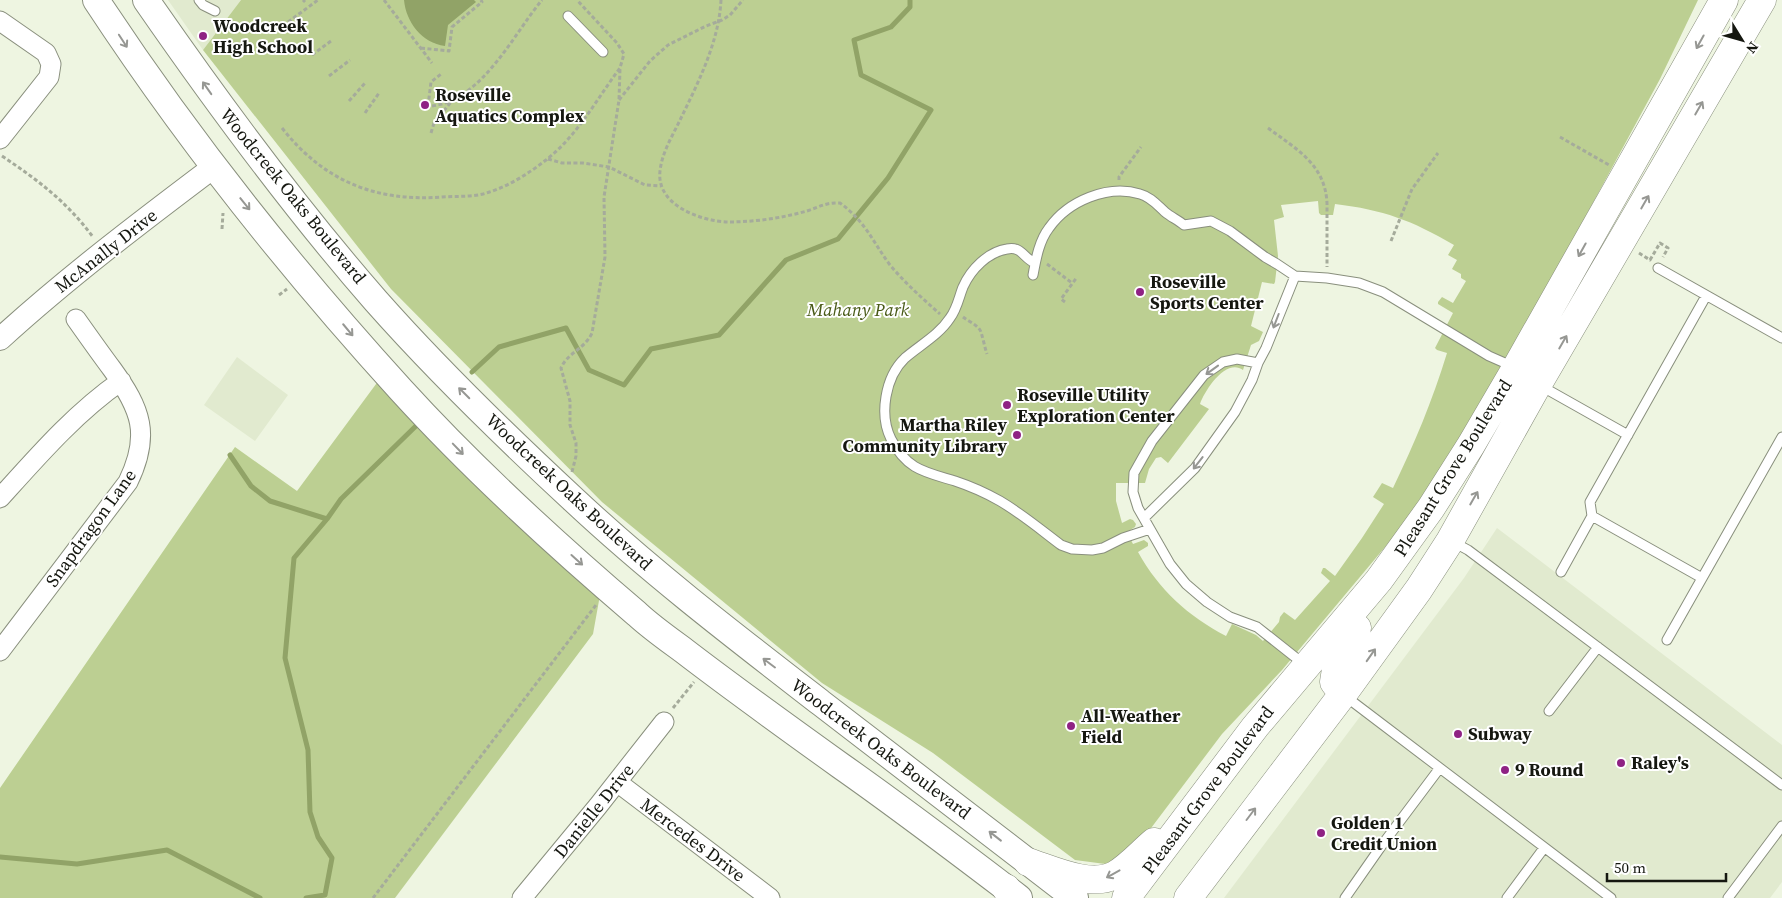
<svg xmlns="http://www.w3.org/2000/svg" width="1782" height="898" viewBox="0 0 1782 898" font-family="'Source Serif 4',serif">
<rect width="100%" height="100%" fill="#eef5e1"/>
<path fill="#e1eacf" d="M168,0h73l-38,50z
M237,357l51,38 -33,46 -51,-36z
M1497,528l285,217v137l-12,16h-546l240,-320z"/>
<path fill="#bccf92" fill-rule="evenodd" d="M241,0h1457l-38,79 -182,336 -67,101 -129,154 -60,64 -89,118 -20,13 -38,-5 -142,-107 -111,-70 -220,-181 -211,-213 -188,-239zM1318,201l1,12 2,2h12l2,-11c49,6 76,16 119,41l-6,10 9,5 -5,9 9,5v4l5,3 -13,22 -11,-6 -4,5v2l15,9 -18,35 2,2 10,3c-15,49 -32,89 -54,135l-11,-5 -9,14 11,7 -22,34 -27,38 -10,-8h-2l-2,5 9,8 -35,39 -11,-8 -4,5 -1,5 -16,19 -7,-6 -24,-11 -6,12c-38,-20 -67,-46 -88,-84l10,-6v-3l-4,-3 -11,4 -6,-12 8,-5 1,-3 -3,-4 -3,-1 -8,4 -6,-22v-18h29l4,-14 7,-11 5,-1 7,6 41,-54 -9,-5c5,-14 26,-46 43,-34l8,-25 8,-4 4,-9 -12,-6 11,-44 12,2 1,-2 3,-26 -4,-36 10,-3 -3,-12z
M379,380l221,215 -7,39 -198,264h-395v-110l235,-341 62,44z"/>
<path fill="#91a367" d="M404,0h70l2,2 -28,23 -3,21c-23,-3 -39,-24 -41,-46z"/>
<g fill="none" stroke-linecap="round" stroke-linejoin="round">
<path stroke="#91a367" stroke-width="5" d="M472,372l27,-25 67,-19 23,42 35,15 27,-36 68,-14 67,-75 52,-21 50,-61 43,-68 -70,-35 -7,-35 37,-13 19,-20v-7
M230,455l21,31 19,15 57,18
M0,857l77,7 90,-14 93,48
M306,898l19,-3 7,-37 -14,-21 -8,-25 -2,-62 -23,-92 9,-100 33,-39 14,-20 79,-77"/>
<g stroke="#898f7d" stroke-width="11">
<path id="service" d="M199,0l4,5 12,6
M568,16l35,36
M1035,263c-12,-5 -13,-17 -28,-14 -19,3 -36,20 -44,38 -4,10 -6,22 -13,31 -11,17 -30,27 -45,40 -20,19 -26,57 -14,81 16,31 34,33 64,42 15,5 31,12 45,20 22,13 41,29 61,44l11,4 20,1 11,-2 20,-10 27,-9
M1658,268l124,70
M1033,275c3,-16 6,-34 16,-47 19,-27 59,-44 91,-34 11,3 17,11 25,18 6,5 13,8 19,13l27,-4 19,10 35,26 12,7 18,12 32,2 32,5 24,9 106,64 25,11
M1258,363l-21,-4 -14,3 -19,13 -52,66 -18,32 -1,19 5,16 32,56 16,20 21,18 23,15 27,10 48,38
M1541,386l87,49
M1144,518l51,-50 40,-56 17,-32 6,-17 8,-15 29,-72
M1453,542l15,8 314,235
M1561,572l31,-56
M1702,578l-110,-62 -2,-14 116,-206
M1667,640l115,-203
M1345,696l266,202
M1549,711l49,-64
M1345,898l37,-53 57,-76
M1507,898l37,-50
M1728,898l54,-72"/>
</g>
<g stroke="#898f7d" stroke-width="21">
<path id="minor" d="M0,21l46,32 5,11 -2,13 -49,62
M0,498c37,-41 75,-85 121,-117
M0,651l128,-169c23,-47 13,-73 -16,-113 -12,-16 -24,-33 -36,-50
M617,782l153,116
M522,898l76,-92 66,-84"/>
</g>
<g stroke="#898f7d" stroke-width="24">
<path id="tertiary" d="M0,339c68,-62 142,-118 215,-173"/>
</g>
<g stroke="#898f7d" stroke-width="28">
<path id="secondary" d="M96,0c90,137 194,268 305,390 72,79 154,154 236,224 14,13 31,25 46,36 52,40 105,78 158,116 60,42 119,87 178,132
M146,0c72,104 147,206 230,301 62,70 130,136 198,199 78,73 163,138 247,203 85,65 170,130 254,195"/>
</g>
<g stroke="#898f7d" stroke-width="29">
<path id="primary" d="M1343,694l-9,-12c3,-24 9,-35 23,-54
M1028,862c25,8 62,26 87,13 14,-8 27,-23 39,-33
M1006,888l6,10
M1126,898l129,-171 124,-147 52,-72 40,-63 45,-77 208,-368
M1188,898l155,-204 76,-105 31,-48 88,-157 224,-384"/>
</g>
<path stroke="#a5ab9b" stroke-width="3" stroke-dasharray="4 2.5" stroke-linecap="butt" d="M384,0l48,63
M721,0c-2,41 -22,81 -40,118 -8,17 -19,34 -21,53 -4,34 40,50 68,51 27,0 54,-4 79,-11 12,-4 20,-9 33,-8 25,18 33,39 50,62 15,18 33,34 50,49
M303,2l2,-2
M288,22l30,-22
M421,48l28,3 3,-24 30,-25 -1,-2
M312,55l19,-14
M329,76l21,-16
M619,100l31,-39 18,-16 38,-19 16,-6 8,-5 13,-15
M349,101l16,-18
M428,106l3,-24 10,-8 -1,-1
M432,106c50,-6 81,-71 110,-106
M365,113l14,-20
M282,128c42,53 93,74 160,69 14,-1 28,0 41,-3 23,-6 45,-20 63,-34 32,-25 50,-60 74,-92l4,-14 -7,-11 -40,-43
M1268,128c28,21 57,36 59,75v64
M431,133l3,-10 17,-21
M1560,137l49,28
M2,156c37,25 64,45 91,81
M548,159l14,4h21l26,4 36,18 16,1
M1119,180v-3l22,-30
M222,229l1,-16
M1391,241l21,-52 26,-36
M1639,253l11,7 10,-17 8,5 -5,9
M1047,264l25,19
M279,295l8,-6
M1065,302l-4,-3 16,-22
M963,317c5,4 13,7 17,13 2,3 5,19 7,24
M572,472l4,-16v-13l-6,-18v-24l-9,-33c7,-16 23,-18 31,-35l13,-76 -1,-60 15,-97 1,-31
M673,708l21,-26
M373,898l223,-293"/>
<use href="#service" stroke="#fff" stroke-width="9"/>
<use href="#minor" stroke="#fff" stroke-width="19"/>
<use href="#tertiary" stroke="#fff" stroke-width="22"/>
<use href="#secondary" stroke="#fff" stroke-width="26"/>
<use href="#primary" stroke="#fff" stroke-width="28"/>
</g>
<defs><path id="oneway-shaft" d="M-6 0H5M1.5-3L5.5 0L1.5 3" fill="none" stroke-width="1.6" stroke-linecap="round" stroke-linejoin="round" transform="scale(1.25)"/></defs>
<g stroke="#969793">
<use href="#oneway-shaft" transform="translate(123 41) rotate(57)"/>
<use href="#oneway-shaft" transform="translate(1700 42) rotate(119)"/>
<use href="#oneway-shaft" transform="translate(207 88) rotate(-125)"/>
<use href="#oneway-shaft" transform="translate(1699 108) rotate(-60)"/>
<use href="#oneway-shaft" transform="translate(1645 202) rotate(-60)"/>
<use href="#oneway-shaft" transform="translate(245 204) rotate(51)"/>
<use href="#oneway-shaft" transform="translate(1582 250) rotate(119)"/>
<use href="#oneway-shaft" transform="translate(1276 321) rotate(111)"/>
<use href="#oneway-shaft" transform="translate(348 330) rotate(50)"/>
<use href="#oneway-shaft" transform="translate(1563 342) rotate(-60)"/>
<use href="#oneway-shaft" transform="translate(1212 370) rotate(144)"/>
<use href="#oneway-shaft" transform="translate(464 393) rotate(-135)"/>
<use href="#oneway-shaft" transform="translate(458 449) rotate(46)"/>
<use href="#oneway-shaft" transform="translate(1198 463) rotate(128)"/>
<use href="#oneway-shaft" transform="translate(1474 498) rotate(-60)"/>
<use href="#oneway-shaft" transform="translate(577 560) rotate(42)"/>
<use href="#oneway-shaft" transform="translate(1371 655) rotate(-55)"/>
<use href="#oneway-shaft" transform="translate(769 663) rotate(-143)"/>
<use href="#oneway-shaft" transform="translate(1251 814) rotate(-53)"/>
<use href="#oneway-shaft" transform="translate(995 836) rotate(-142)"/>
<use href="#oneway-shaft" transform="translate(1113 874) rotate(151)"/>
</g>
<g fill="#8f2284" stroke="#fff" stroke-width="2">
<circle cx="203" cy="36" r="5"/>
<circle cx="425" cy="105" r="5"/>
<circle cx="1140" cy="292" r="5"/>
<circle cx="1007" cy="405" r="5"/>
<circle cx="1017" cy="435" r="5"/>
<circle cx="1071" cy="726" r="5"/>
<circle cx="1458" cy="734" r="5"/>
<circle cx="1621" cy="763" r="5"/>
<circle cx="1505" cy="770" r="5"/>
<circle cx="1321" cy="833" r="5"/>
</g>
<g text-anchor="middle" stroke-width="4" stroke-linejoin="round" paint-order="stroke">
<g font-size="18" font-weight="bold" fill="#151710" stroke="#fff" text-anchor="start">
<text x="213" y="32">Woodcreek<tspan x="213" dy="21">High School</tspan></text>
<text x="435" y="101">Roseville<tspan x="435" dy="21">Aquatics Complex</tspan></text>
<text x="1150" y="288">Roseville<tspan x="1150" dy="21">Sports Center</tspan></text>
<text x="1017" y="401">Roseville Utility<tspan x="1017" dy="21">Exploration Center</tspan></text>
<text x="1007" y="431" text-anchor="end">Martha Riley<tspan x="1007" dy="21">Community Library</tspan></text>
<text x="1081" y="722">All-Weather<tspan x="1081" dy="21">Field</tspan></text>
<text x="1468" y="740">Subway</text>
<text x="1631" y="769">Raley's</text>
<text x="1515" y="776">9 Round</text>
<text x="1331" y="829">Golden 1<tspan x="1331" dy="21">Credit Union</tspan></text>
</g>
<g font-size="18" fill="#151710" stroke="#fff">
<text transform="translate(293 196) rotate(51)" y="6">Woodcreek Oaks Boulevard</text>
<text transform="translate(106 251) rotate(-38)" y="6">McAnally Drive</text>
<text transform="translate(1453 468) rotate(-58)" y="6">Pleasant Grove Boulevard</text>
<text transform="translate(569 492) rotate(43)" y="6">Woodcreek Oaks Boulevard</text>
<text transform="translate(91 528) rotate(-54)" y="6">Snapdragon Lane</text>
<text transform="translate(881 749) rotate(37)" y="6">Woodcreek Oaks Boulevard</text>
<text transform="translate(1208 790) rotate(-53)" y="6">Pleasant Grove Boulevard</text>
<text transform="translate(594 811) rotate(-51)" y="6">Danielle Drive</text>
<text transform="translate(693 840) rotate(37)" y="6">Mercedes Drive</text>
</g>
<g font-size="18" font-style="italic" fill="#495a17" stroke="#fff">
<text x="858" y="316">Mahany Park</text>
</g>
</g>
<g transform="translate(1742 40) rotate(127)" stroke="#ffffff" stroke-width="4" paint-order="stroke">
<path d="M0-4L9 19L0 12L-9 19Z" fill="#151710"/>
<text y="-8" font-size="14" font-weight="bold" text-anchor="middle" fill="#151710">N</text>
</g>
<path d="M1607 873v8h119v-8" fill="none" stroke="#151710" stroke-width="2.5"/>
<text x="1614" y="873" font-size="15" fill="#151710" stroke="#ffffff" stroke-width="4" paint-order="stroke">50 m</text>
</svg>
